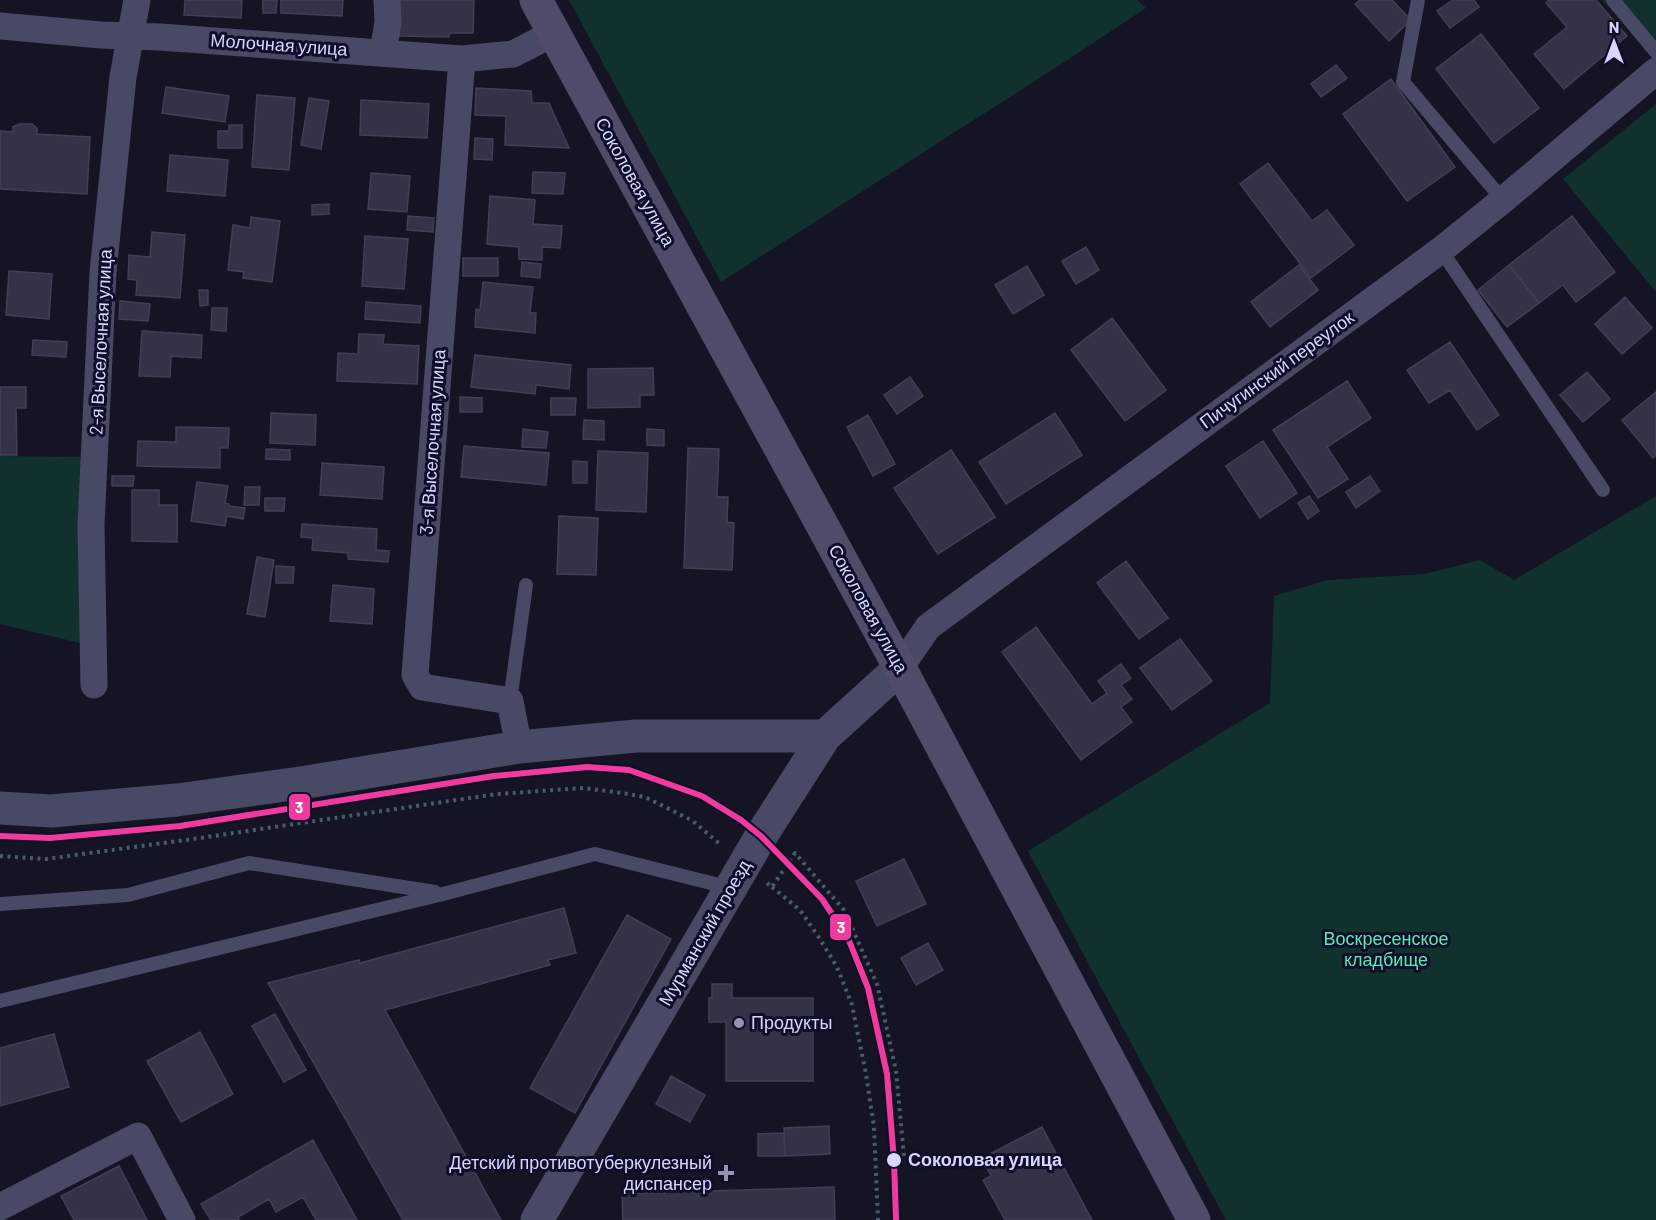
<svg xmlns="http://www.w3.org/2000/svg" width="1656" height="1220" viewBox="0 0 1656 1220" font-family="Barlow,sans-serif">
<rect width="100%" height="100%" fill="#151424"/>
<path fill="#11312e" d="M569,0h568l9,8 -80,53 -345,221z
M1602,0h54v58z
M1656,104v188l-93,-113z
M0,456l83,1 -3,186 -80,-19z
M1656,496v724h-430l-198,-369 242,-148 4,-107 54,-16 97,-6 55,-14 34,20z"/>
<path fill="#333246" stroke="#403f58" stroke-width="1.5" d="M185,0h57l-1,18 -57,-3z
M263,0h14l-1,13h-13z
M281,0h62l-1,16 -61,-3z
M399,0h75l-1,33h-23l-1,4 -52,-1z
M1360,0h32l19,20 -22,21 -34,-37z
M1453,0h21l5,7 -29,21 -13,-17z
M1549,0h47l31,36 -63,53 -30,-35 33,-27 -21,-24z
M1481,34l58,74 -45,35 -58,-74z
M1336,65l11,13 -26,19 -10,-13z
M1391,79l64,88 -48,34 -64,-87z
M166,87l63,9 -4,26 -63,-9z
M476,88l55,3 1,12h17l20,45 -64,-3 1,-29 -31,-1z
M257,95l38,3 -6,72 -37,-3z
M309,98l20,3 -8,48 -20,-4z
M361,100l68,4 -2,34 -67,-3z
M19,124h13l5,4v6l53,3 -3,57 -87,-5v-58l13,1v-5z
M229,125h13v23h-24v-17h11z
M475,138l18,1 -1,21 -18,-1z
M170,155l58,5 -3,36 -58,-5z
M1268,163l44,58 15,-11 27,35 -43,33 -71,-94z
M533,172l32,1 -2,21 -31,-1z
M371,173l39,3 -3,36 -39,-3z
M490,196l45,4 -2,24 29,2 -2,22 -18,-1v13l-23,-1v-12l-32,-3z
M329,204v10l-17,1v-10z
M408,216l26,2 -1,14 -26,-2z
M1572,216l43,56 -39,30 -13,-17 -24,18 -30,-38z
M251,217l29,4 -8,61 -29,-4 1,-6 -16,-2 5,-45 17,3z
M152,232l33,3 -5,63 -44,-3 1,-15 -9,-1 1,-24 21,2z
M365,236l43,3 -4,50 -42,-3z
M1086,247l13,23 -23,14 -14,-23z
M463,258h35v18h-35z
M522,262l19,2 -1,14 -19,-2z
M1299,265l19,25 -48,37 -19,-25z
M1509,265l30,38 -32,24 -29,-37z
M1027,266l17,29 -31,19 -18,-29z
M9,271l43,3 -3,45 -43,-4z
M483,282l50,5 -3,26h6l-1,20 -60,-6 1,-18 4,1z
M199,290h9v15l-8,1z
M1625,297l27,31 -30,26 -27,-30z
M120,301l30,3 -2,17 -29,-2z
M366,302l55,4 -1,17 -55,-4z
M212,308h15l-1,23 -15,-1z
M1112,318l54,72 -41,31 -54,-71z
M142,331l60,4 -1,23 -30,-2 -1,21 -31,-1z
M359,334l25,1 -1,9 36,2 -2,38 -80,-3 1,-28 20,1z
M33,340l34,2 -1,15 -34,-2z
M1450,342l49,73 -22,15 -27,-40 -21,13 -22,-33z
M475,355l96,10 -2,24 -33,-4 -1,9 -64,-7z
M653,368l1,27h-14v12l-52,1v-39z
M1587,372l23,27 -27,23 -23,-27z
M910,377l13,19 -26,18 -13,-19z
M1347,381l24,37 -44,29 21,32 -30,19 -45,-68z
M0,387h26v21h-10l1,47h-17z
M1656,392v63l-3,3 -31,-38z
M460,397l22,1v14h-22z
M551,398h25l-1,17h-24z
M271,413l45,2 -1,30 -45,-2z
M1055,413l27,42 -76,49 -27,-42z
M868,415l27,49 -22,12 -26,-49z
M584,420l20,1v19l-21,-1z
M176,427l53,1 -1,20h-8v20l-83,-2 1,-25 38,1z
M523,429l25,3 -2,16 -24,-1z
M647,429l17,1v16l-17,-1z
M1263,441l34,52 -37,25 -34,-52z
M464,446l85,7 -3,32 -85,-8z
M688,448l31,1 -2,48h11l-1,25 7,1 -2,47 -48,-2z
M266,449l24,1v10l-24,-1z
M951,450l44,67 -57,37 -44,-66z
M598,451l50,2 -2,59 -50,-2z
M573,461l14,1v21h-14z
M322,463l62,4 -2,32 -62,-4z
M112,476h22l-1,10h-21z
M1370,476l10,15 -24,17 -10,-16z
M197,482l31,4 -3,17 4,1v2l16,2 -2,11 -16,-3 -2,10 -34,-5z
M245,487h15l-1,18h-15z
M132,490h27v15h18v37l-45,-1z
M1309,496l10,15 -11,8 -10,-16z
M265,498h20l-1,13h-19z
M559,516l39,2 -2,57 -39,-1z
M302,524l75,5 -1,21 13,1 -1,11 -40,-3v-6l-36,-3 1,-12 -12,-1z
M257,557l17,3 -9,57 -18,-3z
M1126,561l42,57 -29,21 -42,-56z
M276,566l18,1 -1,16h-17z
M333,585l41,4 -2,35 -42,-3z
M1036,627l56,77 15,-11 -9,-12 23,-17 10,14 -10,7 11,14 -11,8 11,15 -51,38 -79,-108z
M1180,639l32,42 -40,29 -32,-42z
M904,859l22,45 -49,22 -21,-45z
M564,908l12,45 -28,7 2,5 -165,45 116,210h-98l-135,-237 91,-23 1,3z
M627,915l44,24 -96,174 -45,-25z
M928,943l15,27 -27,15 -15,-27z
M712,984h20v14h81v83h-87v-59h-17v-24h3z
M275,1014l31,56 -22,12 -32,-56z
M200,1032l33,62 -52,28 -34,-61z
M54,1034l15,53 -69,19v-58z
M671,1076l34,19 -15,27 -34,-18z
M829,1126l1,28 -45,2 -1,-28z
M1042,1127l50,93h-87l-22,-40 8,-4 -9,-18z
M784,1133l1,23h-27v-22z
M313,1140l44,80h-41l-13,-23 -27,15 -7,-13 -31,18 1,3h-28l-10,-16z
M119,1166l28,54h-73l-13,-24z
M834,1187l1,33h-212l-1,-26z"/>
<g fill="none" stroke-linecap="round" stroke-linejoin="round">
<path stroke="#475c6a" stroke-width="4" stroke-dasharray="3 4.5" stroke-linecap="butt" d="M0,856l46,3 154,-21 297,-44 87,-6 38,5 23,4 48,24 29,25
M767,883l5,4 23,-34 49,57 33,74 19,87 8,85
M772,887l28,23 18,26 19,31 15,38 14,69 8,53 4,93"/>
<path stroke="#484a65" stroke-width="14" d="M1418,0l-15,82 100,118
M1613,0l43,52
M1441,250l162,240
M510,701l16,-116
M0,904l128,-9 121,-32 186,29
M0,1001l443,-107 152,-40 136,34"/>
<path stroke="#484a65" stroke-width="27" d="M0,26l101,9 59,2 302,22 51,-5 41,-21
M383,53l5,-31 -1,-22
M462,59l-47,616 7,12 88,14 9,46
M900,668l28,-41 513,-377 62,-50 153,-129
M94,685l-3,-160 12,-253 20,-195 14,-77
M0,1207l138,-71 44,84"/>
<path stroke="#484a65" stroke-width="33" d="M0,808l51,3 126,-11 130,-18 212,-35 117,-11h189
M537,1220l224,-384 64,-100 75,-68"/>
<path stroke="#514b6a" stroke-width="33" d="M536,0l364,668 294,552"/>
<g stroke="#0f0e2a" stroke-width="10">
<path id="tram-1" d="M0,836l50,2 130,-12 314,-50 93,-9 42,3 73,26 39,24 20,16 61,63 26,39 20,50 19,86 7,87 2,59"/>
</g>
<use href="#tram-1" stroke="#f13a9d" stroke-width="6"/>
</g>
<g fill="#9393b2" stroke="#0f0e2a" stroke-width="2">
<circle cx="739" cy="1023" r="6"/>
<path d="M723 1164h6v6h6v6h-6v6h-6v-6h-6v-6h6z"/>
</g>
<circle fill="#d7d7ff" stroke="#0f0e2a" stroke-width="2" cx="894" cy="1160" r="8"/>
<g text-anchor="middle" stroke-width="6" stroke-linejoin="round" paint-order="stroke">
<g font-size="18" fill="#d7d7ff" stroke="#0f0e2a">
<text transform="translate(279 45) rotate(4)" y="6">Молочная улица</text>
<text transform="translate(635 182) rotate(61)" y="6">Соколовая улица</text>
<text transform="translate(101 342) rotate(-87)" y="6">2-я Выселочная улица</text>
<text transform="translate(1277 370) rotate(-36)" y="6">Пичугинский переулок</text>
<text transform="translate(433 442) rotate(-86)" y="6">3-я Выселочная улица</text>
<text transform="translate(868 609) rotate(61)" y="6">Соколовая улица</text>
<text transform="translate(705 933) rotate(-60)" y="6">Мурманский проезд</text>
</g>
<g font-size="18" fill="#56ecb5" stroke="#0f0e2a">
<text x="1386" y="945">Воскресенское<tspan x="1386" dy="21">кладбище</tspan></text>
</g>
<g font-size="18" fill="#d7d7ff" stroke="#0f0e2a" text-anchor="start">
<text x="751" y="1029">Продукты</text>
<text x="712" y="1169" text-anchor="end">Детский противотуберкулезный<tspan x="712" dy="21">диспансер</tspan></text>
</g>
<g font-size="18" font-weight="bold" fill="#d7d7ff" stroke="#0f0e2a" text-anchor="start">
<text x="908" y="1166">Соколовая улица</text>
</g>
</g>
<g stroke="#0f0e2a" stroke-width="2">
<rect x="288" y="793" width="23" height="28" rx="6" fill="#f13a9d"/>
<rect x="829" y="913" width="23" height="28" rx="6" fill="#f13a9d"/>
</g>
<g font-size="16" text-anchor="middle" font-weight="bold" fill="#fff">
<text x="299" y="813">3</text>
<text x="841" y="933">3</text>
</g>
<g transform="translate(1614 42)" stroke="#0f0e2a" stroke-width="4.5" paint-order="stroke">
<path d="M0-4.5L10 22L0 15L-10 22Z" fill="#d7d7ff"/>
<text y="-9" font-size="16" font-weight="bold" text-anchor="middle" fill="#d7d7ff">N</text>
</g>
</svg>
